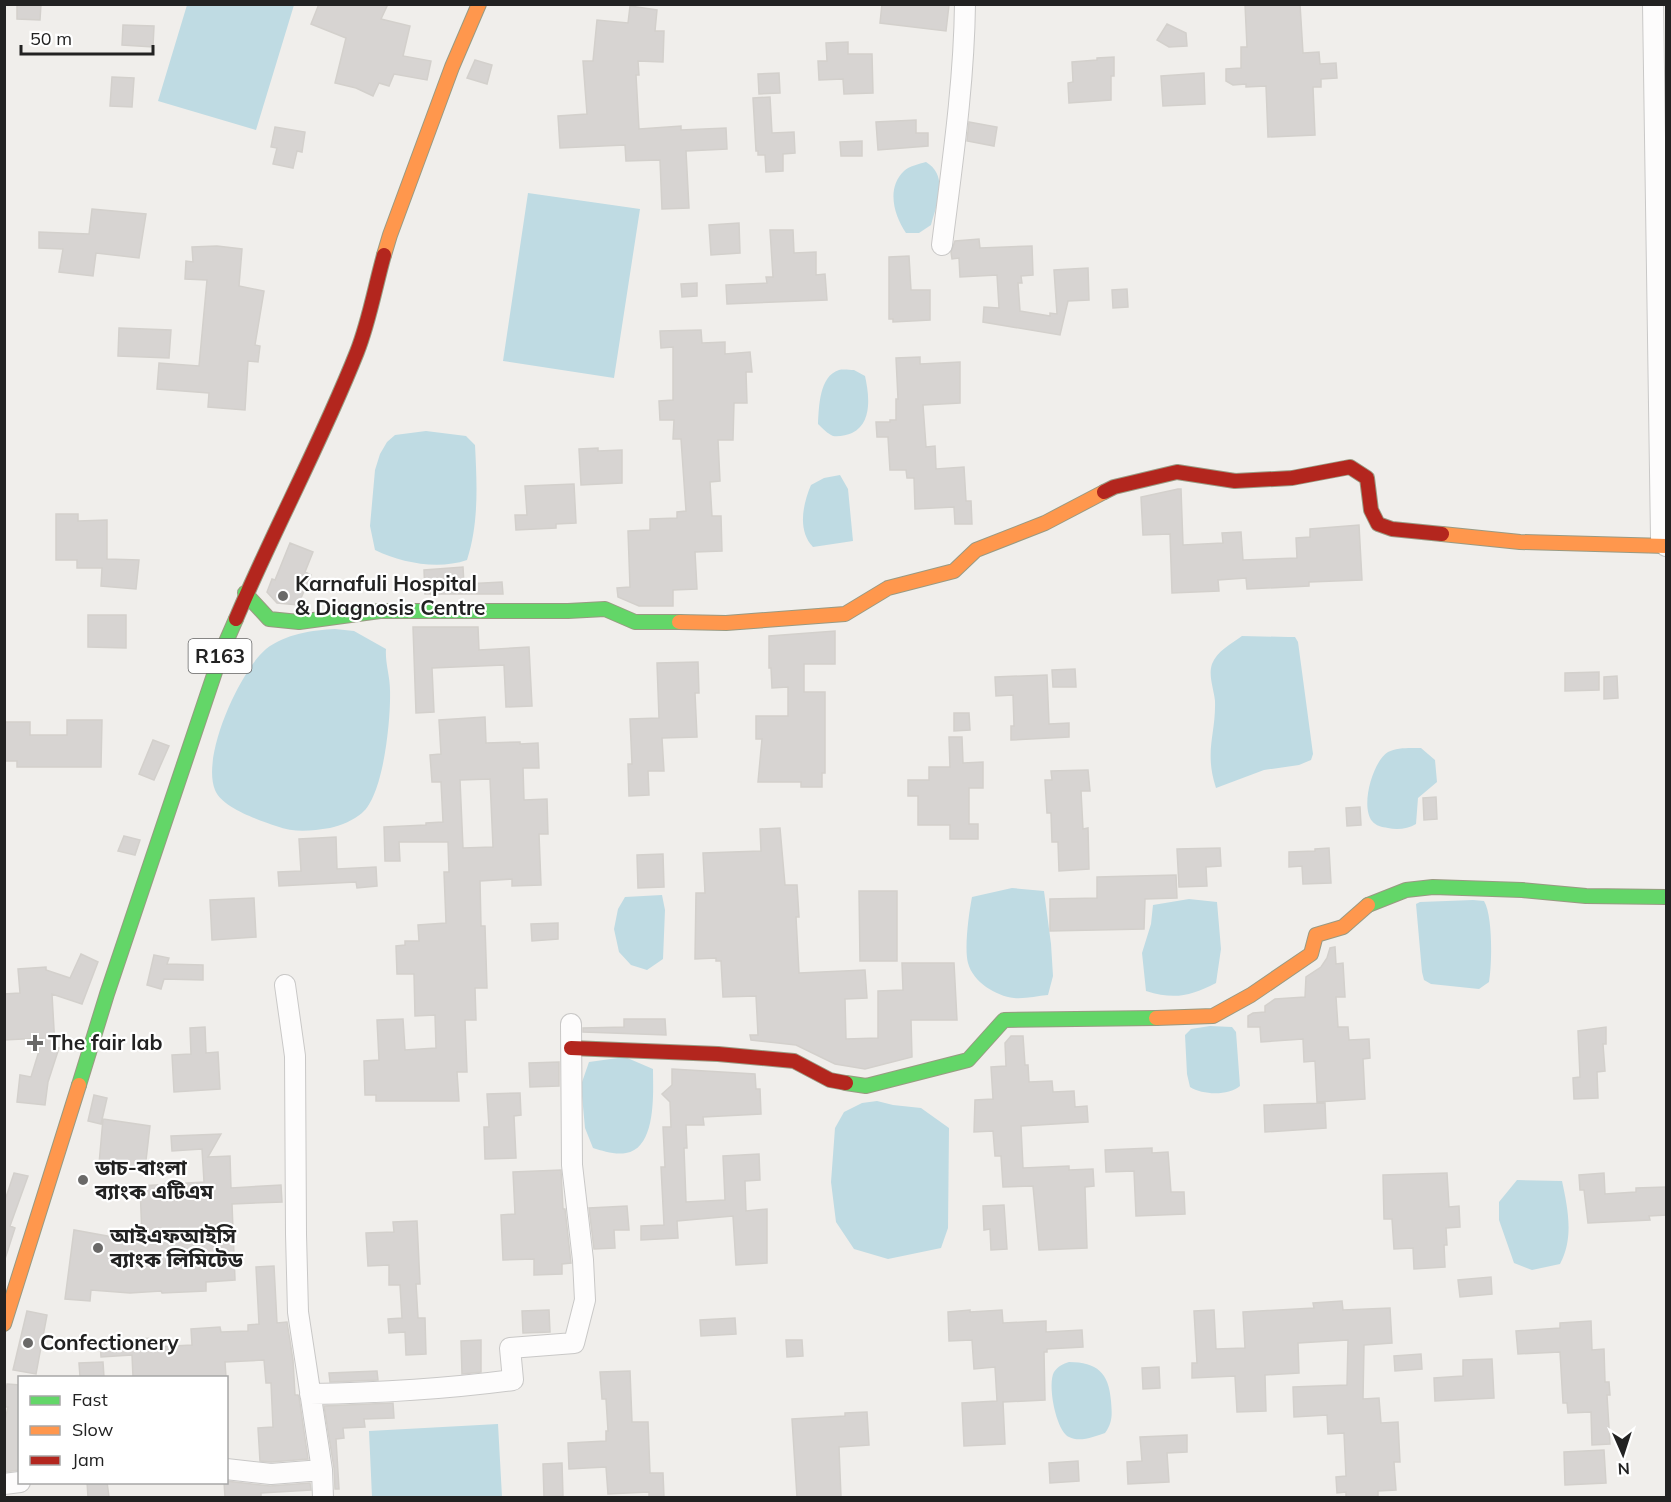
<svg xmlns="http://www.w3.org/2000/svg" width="1671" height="1502" viewBox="0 0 1671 1502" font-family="Mulish,'Noto Sans Bengali',sans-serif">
<rect width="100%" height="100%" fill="#f0eeeb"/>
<path fill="#bfdbe3" d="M187,5h107l-38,125 -98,-29z
M926,162c23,14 11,41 5,63l-12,8h-13c-12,-18 -20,-45 -2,-62 5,-5 15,-7 22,-9z
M528,193l112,16 -26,169 -111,-17z
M854,370l11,6c4,18 8,47 -13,57 -5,2 -13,4 -19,3 -5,-2 -11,-8 -15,-12 1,-16 1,-48 21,-54 4,-1 11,0 15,0z
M426,431l40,5 9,9c2,39 4,78 -8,115 -29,10 -65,3 -92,-10l-5,-24 5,-56 5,-16 7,-12 8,-7z
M840,475l8,14 5,52 -40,6c-16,-17 -10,-43 -2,-62l13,-7z
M335,629l19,2 32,18c-1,14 4,27 4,41 1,27 -6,105 -28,123 -8,7 -22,13 -32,15 -20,3 -35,5 -54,-2 -17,-6 -54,-18 -61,-36 -14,-34 25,-119 51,-141 19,-15 47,-19 69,-20z
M1242,636l46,1h7l3,5 15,112 -2,6 -12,5 -35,5 -48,18c-12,-37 0,-53 -1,-87 -1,-12 -7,-25 -3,-37 5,-13 19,-20 30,-28z
M1421,748l14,12 2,22 -19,16 -2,26c-8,5 -19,6 -28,4 -6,-1 -12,-2 -16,-7 -12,-15 1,-60 16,-69 9,-5 23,-4 33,-4z
M1012,888l32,3 7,53 2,32 -5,19c-11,1 -23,4 -34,3 -18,-2 -41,-16 -46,-35 -4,-15 1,-51 4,-66z
M662,895l3,15 -2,49 -16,11 -16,-5 -12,-13 -5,-23 4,-20 7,-12z
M1189,899l28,3 4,47 -5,34c-26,13 -41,17 -70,8l-4,-38 9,-29 2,-19z
M1473,900l11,1c9,15 8,63 5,81l-10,7 -48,-5 -7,-4 -2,-8 -6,-68 4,-2z
M1210,1026l22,1 4,5 4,54c-12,10 -37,9 -50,1l-3,-13 -2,-39 6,-6z
M625,1057l28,12c0,22 4,79 -27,84 -11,2 -23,-2 -33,-5l-8,-20 -4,-43 8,-23z
M877,1101l16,4 28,3 28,20 -1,100 -7,20 -53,11 -34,-10 -18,-27 -5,-40 4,-54 9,-16 18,-9z
M1517,1180l45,1c6,28 12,57 -2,83l-28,6 -18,-7 -15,-43v-18z
M1069,1362c28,0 40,11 42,39 1,13 2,21 -6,32 -10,3 -25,10 -36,4 -13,-6 -22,-53 -15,-65 4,-6 9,-8 15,-10z
M498,1424l4,73h-130l-3,-66z"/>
<path fill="#d7d4d2" stroke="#d3d0cc" stroke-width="1.5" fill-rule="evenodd" d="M17,4h24l-1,16 -23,-1z
M319,4h69l-7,15 29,7 -7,30 28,5 -4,19 -33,-6 -5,12 -10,-3 -6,13 -17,-8 -21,-5 11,-45 -35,-14z
M882,4l67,1 -3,26 -66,-8z
M1245,4h55l3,49 16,-1 1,12 16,-1 1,15 -16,1v8h-8l2,48 -47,2 -2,-51 -20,1v-3l-13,1 -7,-4v-12l15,-1v-21h6z
M630,6l27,4 -2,21h9l-1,31 -25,-1 1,14h-3l3,54 42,-3v4l45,-2 1,21 -41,2 3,57 -27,1 -2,-49 -34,1 -1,-16 -65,3 -2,-32 29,-2 -4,-53h10l4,-41 31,3z
M1167,24l19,9 1,13 -18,1 -12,-7z
M123,25l31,1 -1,21 -31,-2z
M848,42v12h24l1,39 -29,1 -1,-15 -24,1 -1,-19h9l-1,-18z
M1114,57v19h-3v24l-42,3 -1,-20 5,-1 -1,-20 25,-2v-2z
M475,60l17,5 -5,19 -20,-6z
M779,73l1,20 -21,1 -1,-20z
M1204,73l1,31 -42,2 -2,-30z
M112,77l22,1 -2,29 -22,-1z
M770,97l2,36 22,-1 1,21 -12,1v17l-17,1 -1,-17h-7v-4h-2l-3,-53z
M916,120v13h12v13l-50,4 -2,-28z
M969,122l28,5 -3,19 -27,-5z
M275,127l30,5 -3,20 -5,-1 -4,17 -20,-4 4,-16 -6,-1z
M862,141v15h-21l-1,-14z
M92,209l54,5 -7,44 -43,-5 -3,23 -34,-4 4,-23 -24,-1v-16l50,2z
M739,223l1,30 -29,2 -2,-30z
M770,230h23l1,23 22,-1v23l9,-1 2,26 -100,4 -1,-19 41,-2 -1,-6h7z
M979,239l1,9 52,-2 1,29 -12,1 1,7h-4l2,28 30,5v-3l7,1 -3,-44 34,-2 1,32 -21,1 -8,34 -77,-13 1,-15 15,1 -2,-33 -37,2 -1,-19 -7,1 -1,-7 4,-11z
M217,246l25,3 -3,37 25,5 -9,54 5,1 -2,16 -10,-1 -3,49 -37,-3 1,-14 -52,-4 2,-26 40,3 8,-86 -22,-1 1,-18 7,1 -1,-15z
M909,256l2,34h19v30l-37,2v-3h-4v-62z
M697,283v13l-15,1 -1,-13z
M1127,289l1,18 -15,1 -1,-18z
M119,328l52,2 -2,28 -51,-2z
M701,330l1,13 23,-1v12l25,-2 2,20h-6l1,31h-13l-1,37h-15l2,41 -10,1 2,34h9l1,35 -27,1 2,37 -24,1v16h-34l-21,-9 -1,-9 13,-1 -2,-56 22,-1v-11l27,-1v-6l9,-1 -5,-72h-8l1,-19h-14l-1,-19 14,-1v-53l-12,1 -1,-17z
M920,357v7l40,-2v41l-37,2 3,42 9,-1 1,23 28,-2 2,34h5l1,23h-17l-1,-17 -39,2 -1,-31h-7l-1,-8h-16l-2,-33h-11l-1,-15h14v-2h6v-21h2l-2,-41z
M598,448v3l24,-1v33l-41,2 -2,-36z
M574,484l2,39 -20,1v4l-40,2 -1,-15h12l-2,-29z
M1178,489h3l2,56 40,-2 -1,-10 19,-1 2,28 54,-2 -1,-20 14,-1v-8l49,-4 3,55 -53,2v4l-62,3 -1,-11 -28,2 1,11 -47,2 -2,-59 -27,1 -2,-38z
M56,514h22v7l29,-1v39l32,1 -3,29 -35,-3 1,-18h-25v-8h-21z
M290,543l23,9 -8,20 6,3 -13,30 -21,-2 -10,-11 5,-13 3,1z
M463,567l1,17 38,-2 1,12h-78l-1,-24z
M88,615h38v33l-38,-1z
M413,627h65l1,23 50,-3 3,59 -26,1 -2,-42 -72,3 2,44 -18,1z
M835,631v33h-31v28h21v81h-3v14h-21v-5h-43l4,-43h-6v-23h32v-29l-16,1 -1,-20h-2v-32z
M698,662l1,31h-4l2,44 -35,1 2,33h-16l1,24 -20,1 -1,-32h4l-2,-45 29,-1 -2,-55z
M1075,669l1,18h-23l-1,-17z
M1599,672v18l-34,1v-18z
M1047,675l2,49 20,-1v14l-58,3v-14h3l-1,-31 -17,1 -1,-19z
M1617,676l1,22 -14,1v-22z
M954,713h15l1,17 -16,1z
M485,717l1,26 34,-1v2l18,-1 1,25h-16l1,32 23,-1 1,35h-9l2,51 -29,1v-7l-32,2 1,45h4l2,62h-12l1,32h-11l2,52h-10l2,29h-83v-6h-11l-1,-34 15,-1 -2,-40 26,-1 2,31 31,-2 -1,-33 -20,1 -1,-42h-17l-1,-28 9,-1v-4h14l-1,-16 28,-2 -2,-51h5l-1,-30h-49l1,19h-15l-1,-34 42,-2v-2l17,-1 -2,-40h-9l-2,-27 11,-1 -2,-34zM490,779l3,68 -30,1 -3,-68z
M67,720h35l-1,47h-84v-6h-13v-39h26v13h37z
M949,737h13l1,26 20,-1v26h-14v36h9v15h-28v-14h-32v-29h-10v-16h21v-13h21z
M153,740l16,6 -15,34 -15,-6z
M1088,770l2,21h-9l2,38 5,-1 1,41 -30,2 -1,-29h-6l-1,-29h-4l-2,-33h7l-1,-9z
M1436,797l1,22 -13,1 -1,-22z
M1360,807l1,18 -14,1 -1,-18z
M780,828l5,57h12l2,32h-3l3,56 66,-3 2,28 -22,1 1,40 32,-1v-47l25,-1 -1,-27h52l3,57h-46l1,37 -47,12 -30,-5 -39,-19 -45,-5 -1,-5h8l-2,-39 -33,1 -2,-36h-5v-3l-21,1 1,-66h9l-2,-40 58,-2 -1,-22z
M124,836l16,4 -5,15 -17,-4z
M336,837l1,32 39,-2 1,19 -20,2 -1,-6 -77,4 -1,-14 23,-1 -2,-32z
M1220,848l1,18 -15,1 1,19 -28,1 -2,-38z
M1329,848l2,35 -28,1 -1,-18 -13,1v-15l26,-1v-2z
M663,854l1,33 -26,1 -1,-33z
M1176,875l1,23 -32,1 -1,30 -94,2v-32l47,-1v-21z
M859,891h38v70h-37z
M254,898l2,39 -44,3 -2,-40z
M558,923v16l-26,2 -1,-17z
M1335,947l1,17 7,-1 2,34h-9l2,30h10l1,13 20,-1 1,19 -7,1 2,40 -48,3 -2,-41 -11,1 -1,-23 -42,3 -1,-15h-12v-11l5,-3 12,-1v-6l10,-7 30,-2 1,-20 15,-10 6,-9 3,-10z
M81,954l17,8 -16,42 -30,-10 3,53 4,1 -11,34 -3,23 -28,-3 3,-27 11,2 12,-39 -39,2v-46l16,-1 -2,-24 28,-2v3l24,8z
M154,955l15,3 -2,6 36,1v15l-39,-1 -3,10 -14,-4z
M624,1019h41l1,16 -83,-3v-4l41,-1z
M205,1027l1,26 12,-1 2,37 -46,3 -2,-37 19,-1 -1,-26z
M1606,1027v17h-3l2,27 -8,1 1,26 -24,1 -1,-21 7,-1 -2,-46z
M1011,1036h12l2,29h3l1,17 23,-1 1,11 21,-1 1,16 12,-1 1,16 -67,4 2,42 46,-2v4l24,-1 1,17 -9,1 2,61 -48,2 -6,-64 -30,1 -2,-31h-6l-2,-25 -19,1 1,-32 18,-1 -2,-32 15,-1 -1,-23z
M559,1062v24l-29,1 -1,-24z
M672,1069l83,5 1,15h4l1,25 -58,3 1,8h-18l1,23h-3l2,54 39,-2 -2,-44 36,-2 1,26 -15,1 1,30 21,-2v54l-31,2 -3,-49 -56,5 1,17 -37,2v-14l23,-1 -3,-58h4l-2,-40h8l-1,-25 -8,-8 10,-9z
M520,1093l1,22 -7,1 2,42 -31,1 -1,-32h5l-2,-33z
M94,1095l13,3 -6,26 -13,-3z
M1325,1103l1,25 -61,4 -1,-27z
M103,1119l47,7 -5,43 -46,-5z
M221,1134l-13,23 22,-1 1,32 50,-3 1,17 -50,2 3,76 -29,2v9l-44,2 -1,-2 -31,2 -39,-3 -1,11 -25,-2 9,-69 61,11v-4h7l-2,-51 64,-4 -2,-33 -30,2 -1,-15z
M1152,1148v5l16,-1 3,40h13l1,22 -49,2 -2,-45 -28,1 -1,-22z
M561,1170l2,39h2l6,54 -9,1v10l-28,1v-16l-31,1 -2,-45 14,-1 -2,-42z
M14,1173l14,3 -18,50 5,2 -11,34v-59z
M1447,1173l2,34 10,-1 1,21 -14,1 1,17h-3l1,22 -31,2 -1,-21 -19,1 -2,-30h-8l-1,-44z
M1604,1173l1,21 31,-2v-4l30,-1v28l-17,1 1,4 -62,3 -4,-33h-4l-1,-15z
M1004,1205l3,44 -16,1 -1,-21 -6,1 -1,-24z
M627,1206l2,24h-15l1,18 -21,1 -5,-41z
M417,1221l3,63h-4l2,34h7l1,36 -20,1 -1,-23 -16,1 -1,-14 14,-1 -2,-33h-11v-20l-21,1 -2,-33 28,-1 -1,-10z
M274,1266l3,57 10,-1 6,38 2,35h3l1,2 9,62 -37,3 -11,-1 -2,-33 15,-1 -2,-44h-5l-2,-23 -39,2 1,15h-93l-1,-22 -31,2 -1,-16 54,-3 1,9 37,-2 -1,-16 29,-2 1,5 27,-1v-6l11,-1 -3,-57z
M1491,1277l1,17 -32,3 -2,-17z
M1342,1301l1,9 47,-2 2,35 -28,2 -1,54 16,-1 2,25 17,-1 2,40h-6l2,28 -18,1v6h-32v-5l-9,1 -1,-16 10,-1 -2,-43 -16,1 -1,-19 -33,2 -1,-30 54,-2 1,-45 -50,3 1,30 -34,2 1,36 -29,1 -2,-36 -43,2v-15h5l-3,-52 20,-1 2,39 29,-1 -2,-36 71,-4 -1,-5z
M549,1310l1,22 -27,1 -1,-22z
M970,1310v2l32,-2 1,13 43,-2v11l36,-2 1,17 -36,2v3h-3l1,48 -42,2 2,42 -41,2 -2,-43 35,-2 -2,-34 -21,2 -2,-29 -23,1 -1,-29z
M27,1311l20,4 -11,59 -23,-4z
M735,1318l1,16 -35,2 -1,-16z
M1591,1321l1,29 12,-1 1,33h4l1,13h-3l3,49 -18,1 -1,-33 -23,1 -1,-10h-4l-3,-51 -42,2 -2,-23 44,-3v-5z
M481,1340v32l-19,2 -1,-33z
M786,1340h16l1,16 -16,1z
M1421,1354l1,15 -27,2 -1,-15z
M1492,1359l2,39 -59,3 -1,-23 29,-2v-16z
M103,1362l1,15h-24l-1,-14z
M1159,1367l1,21 -17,1 -1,-21z
M377,1371l1,9 -48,2 -1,-9z
M630,1371l2,51h16l2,51h13l1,24h-15v-5l-41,2 -2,-27 -37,2 -1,-26 38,-2v-10h2l-2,-32h-4l-2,-27z
M7,1384l13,1v85l-16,2v-48l4,-17h-4v-7z
M393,1403l1,15 -30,1 1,8 -22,1 1,10 -8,1 3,50h-4l-1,-21 -10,-62z
M867,1412l2,33 -30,2 2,50h-44l-5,-78 53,-3v-3z
M1187,1435v17l-20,1 2,29 -41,2 -1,-22 15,-1 -2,-24z
M1604,1450l2,33 -41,2 -1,-33z
M1078,1461l1,20 -29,2 -1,-20z
M562,1463l1,33 -19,1 -1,-33z
M226,1481l44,5 40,-3 1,7 -50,3v4h-36l-1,-15z
M87,1482h20l2,15h-21z"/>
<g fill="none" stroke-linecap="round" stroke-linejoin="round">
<g stroke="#c9c8c7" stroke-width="22">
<path id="street" d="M1653,4l8,534 5,8
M942,245c10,-80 22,-160 23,-241
M285,985l10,71 1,178 2,78 24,158
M310,1394c68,-1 135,-5 203,-14l-3,-32 64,-5 11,-43 -2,-40 -11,-95 -1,-141
M226,1469l45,5 51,-4 1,28
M4,1484l16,-2"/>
</g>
<g stroke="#999a82" stroke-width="16">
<path id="fast" d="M245,593l24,26 30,3 81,-11h188l37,-2 30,13h44
M1368,905l38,-15 27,-3 89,3 64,6 80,1
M846,1083l20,3 102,-26 36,-40 152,-2
M79,1085l28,-91 115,-343 14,-32"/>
</g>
<g stroke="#999a82" stroke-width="16">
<path id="slow" d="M384,255l6,-20 62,-168 27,-63
M1442,534l78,8 146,4
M679,622l47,1 119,-9 43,-26 66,-17 22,-21 69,-27 59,-31
M1156,1018l57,-2 38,-21 60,-41 5,-19 27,-8 25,-22
M4,1324l75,-239"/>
</g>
<g stroke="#999a82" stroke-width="16">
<path id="jam" d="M1104,492l10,-5 63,-15 58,9 57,-3 58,-11 17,11 4,32 7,14 14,5 50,5
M236,619c38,-90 85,-176 121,-267 12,-30 18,-65 27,-97
M571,1048l147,6 76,7 36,19 16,3"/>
</g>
<use href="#street" stroke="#fdfcfc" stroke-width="20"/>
<use href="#fast" stroke="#63d668" stroke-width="14"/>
<use href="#slow" stroke="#ff974d" stroke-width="14"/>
<use href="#jam" stroke="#b3261e" stroke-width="14"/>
</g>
<g fill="#6a6968" stroke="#fff" stroke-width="2">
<circle cx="283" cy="596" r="6"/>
<path d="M32 1034h6v6h6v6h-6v6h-6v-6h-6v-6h6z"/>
<circle cx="83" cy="1180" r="6"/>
<circle cx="98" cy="1248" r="6"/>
<circle cx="28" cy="1343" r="6"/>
</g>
<g text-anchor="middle" stroke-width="4.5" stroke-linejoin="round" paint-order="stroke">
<rect fill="#fff" stroke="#646464" stroke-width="1.5" x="188.5" y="639" width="63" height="34" rx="4.5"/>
<g font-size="20" font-weight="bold" fill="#222">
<text x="220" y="663">R163</text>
</g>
<g font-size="21" font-weight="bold" fill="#222" stroke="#fff" text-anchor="start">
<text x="295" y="591">Karnafuli Hospital<tspan x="295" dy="24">&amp; Diagnosis Centre</tspan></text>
<text x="48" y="1050">The fair lab</text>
<text x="95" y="1175">ডাচ-বাংলা<tspan x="95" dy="24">ব্যাংক এটিএম</tspan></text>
<text x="110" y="1243">আইএফআইসি<tspan x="110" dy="24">ব্যাংক লিমিটেড</tspan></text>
<text x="40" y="1350">Confectionery</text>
</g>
</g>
<rect width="1671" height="1502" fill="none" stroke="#222222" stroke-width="12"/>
<rect x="18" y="1376" width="210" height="108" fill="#ffffff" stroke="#a7a7a7" stroke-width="1.5"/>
<rect x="30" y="1396" width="30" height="9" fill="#63d668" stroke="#a7a7a7" stroke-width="1.5"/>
<text x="72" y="1406" font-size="18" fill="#222222">Fast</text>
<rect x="30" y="1426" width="30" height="9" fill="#ff974d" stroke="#a7a7a7" stroke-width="1.5"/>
<text x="72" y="1436" font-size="18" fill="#222222">Slow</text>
<rect x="30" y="1456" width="30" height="9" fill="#b3261e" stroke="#a7a7a7" stroke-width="1.5"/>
<text x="72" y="1466" font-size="18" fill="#222222">Jam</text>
<g transform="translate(1623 1454) rotate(177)" stroke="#ffffff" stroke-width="4.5" paint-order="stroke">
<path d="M0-4.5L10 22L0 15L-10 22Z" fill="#222222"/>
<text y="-9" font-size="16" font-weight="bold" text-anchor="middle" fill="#222222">N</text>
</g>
<path d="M21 45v9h132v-9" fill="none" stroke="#222222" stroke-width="3"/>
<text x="30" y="45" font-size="18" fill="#222222" stroke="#ffffff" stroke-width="4.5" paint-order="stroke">50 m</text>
</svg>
